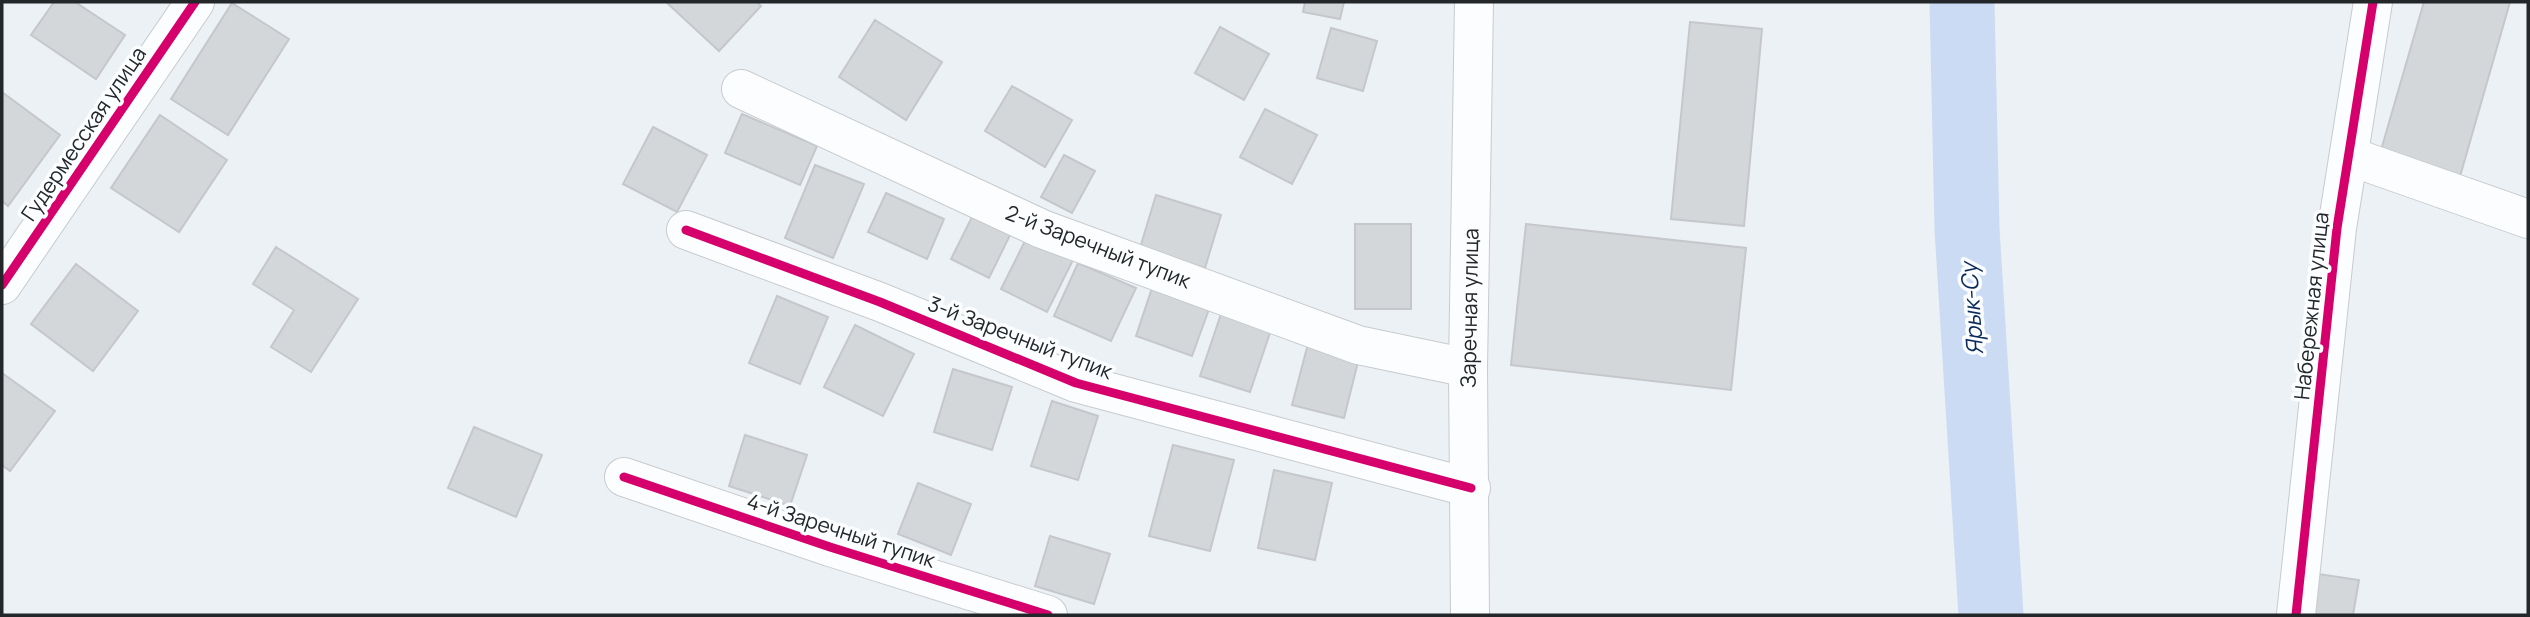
<svg xmlns="http://www.w3.org/2000/svg" width="2530" height="617" viewBox="0 0 2530 617" font-family="Manrope,sans-serif">
<rect width="100%" height="100%" fill="#ebf1f5"/>
<g fill="none" stroke-linecap="round" stroke-linejoin="round">
<path stroke="#cbdbf4" stroke-width="65" d="M1962,2l5,227 24,386"/>
</g>
<path fill="#d4d7da" stroke="#c5c7cb" stroke-width="2" d="M54,2h21l50,33 -29,44 -65,-44z
M666,2h91l4,4 -42,45z
M1305,2h39l-4,17 -37,-7z
M2424,2h86l-51,178 -80,-23z
M232,3l57,36 -61,96 -57,-36z
M875,20l67,42 -36,58 -67,-43z
M1690,22l72,7 -18,197 -73,-7z
M1220,27l49,27 -25,46 -49,-27z
M1331,28l46,13 -14,50 -46,-13z
M1012,86l60,34 -27,47 -60,-36z
M2,92l58,43 -52,71 -6,-5z
M1265,109l52,26 -25,49 -52,-27z
M742,114l75,32 -17,39 -75,-32z
M160,115l67,45 -48,72 -68,-44z
M653,127l54,28 -30,57 -54,-28z
M1064,155l31,16 -23,42 -31,-16z
M815,165l49,19 -31,74 -48,-20z
M886,193l58,26 -17,40 -59,-27z
M1156,195l65,20 -16,53 -65,-20z
M975,211l38,18 -24,49 -38,-19z
M1355,224h56v85h-56z
M1526,224l220,24 -15,142 -220,-25z
M1028,235l46,23 -27,54 -46,-23z
M276,247l82,52 -47,73 -40,-25 23,-37 -41,-26z
M1078,263l58,25 -25,53 -57,-25z
M76,264l62,47 -45,60 -62,-47z
M1152,288l57,21 -17,47 -56,-20z
M777,296l51,21 -28,67 -51,-21z
M1222,311l50,16 -22,65 -50,-16z
M855,325l59,29 -31,62 -59,-29z
M1309,340l51,14 -16,64 -52,-13z
M953,369l59,18 -20,63 -58,-18z
M2,373l53,38 -45,60 -8,-6z
M1052,401l46,15 -20,64 -47,-14z
M474,427l68,28 -26,62 -68,-29z
M745,435l62,20 -17,51 -61,-20z
M1173,445l61,15 -24,91 -61,-15z
M1274,470l58,13 -17,77 -57,-12z
M918,483l53,21 -20,51 -53,-21z
M1050,536l60,18 -16,50 -59,-18z
M2318,574l41,6 -6,35h-42z"/>
<g fill="none" stroke-linecap="round" stroke-linejoin="round">
<g stroke="#c7cbce" stroke-width="40">
<path id="minor" d="M741,89l301,140 316,116 110,23
M2349,156l179,63
M686,230l194,72 196,81 395,105
M2,285l193,-283
M624,477l206,70 218,68
M2296,615l41,-387 36,-226"/>
</g>
<g stroke="#c7cbce" stroke-width="40">
<path id="major" d="M1470,615l-2,-247 6,-366"/>
</g>
<use href="#minor" stroke="#fcfdfe" stroke-width="38"/>
<use href="#major" stroke="#fcfdfe" stroke-width="38"/>
<g stroke="#fbfdff" stroke-width="13">
<path id="cycleway" d="M686,230l194,72 196,81 395,105
M2,285l193,-283
M624,477l206,70 218,68
M2296,615l41,-387 36,-226"/>
</g>
<use href="#cycleway" stroke="#d6006c" stroke-width="9"/>
</g>
<g text-anchor="middle" stroke-width="7" stroke-linejoin="round" paint-order="stroke">
<g font-size="21" fill="#232729" stroke="#fbfdff">
<text transform="translate(84 134) rotate(-56)" y="7">Гудермесская улица</text>
<text transform="translate(1098 247) rotate(21)" y="7">2-й Заречный тупик</text>
<text transform="translate(2312 306) rotate(-84)" y="7">Набережная улица</text>
<text transform="translate(1470 308) rotate(-89)" y="7">Заречная улица</text>
<text transform="translate(1020 338) rotate(21)" y="7">3-й Заречный тупик</text>
<text transform="translate(841 531) rotate(18)" y="7">4-й Заречный тупик</text>
</g>
<g font-size="23" font-style="italic" fill="#0b2a5c" stroke="#fbfdff">
<text transform="translate(1972 309) rotate(-94)" y="8">Ярык-Су</text>
</g>
</g>
<rect width="2530" height="617" fill="none" stroke="#232729" stroke-width="7"/>
</svg>
